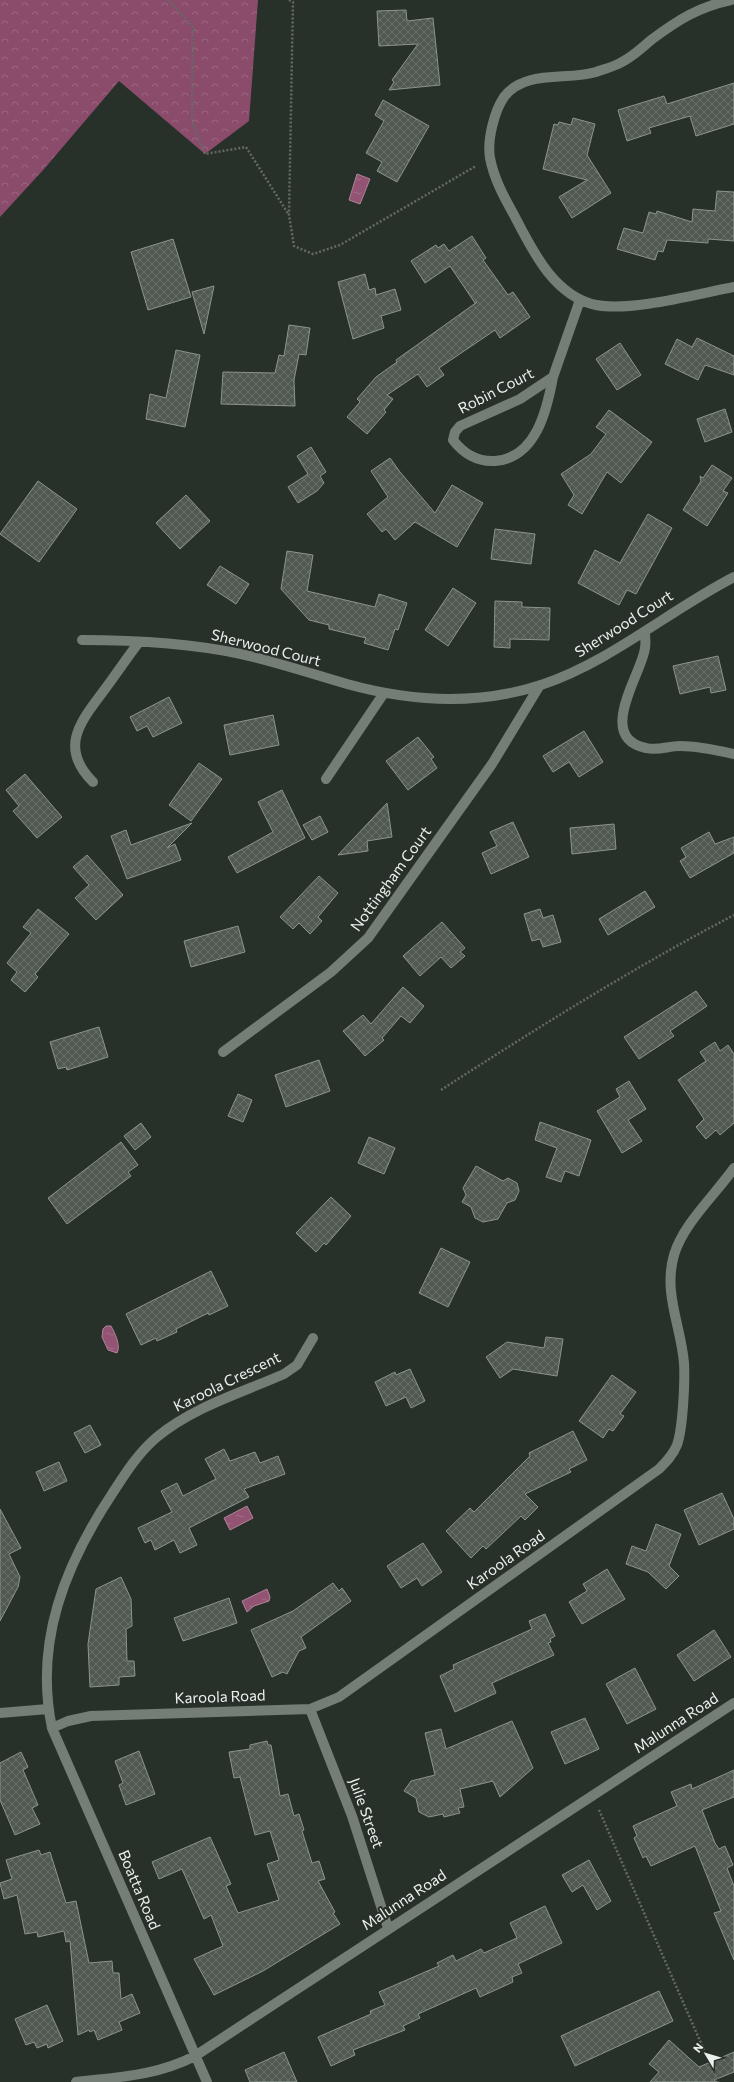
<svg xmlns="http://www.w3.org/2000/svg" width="734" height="2082" viewBox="0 0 734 2082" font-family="Commissioner,sans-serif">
<defs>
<pattern id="forest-crowns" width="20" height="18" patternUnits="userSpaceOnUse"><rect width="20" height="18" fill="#8b4c6b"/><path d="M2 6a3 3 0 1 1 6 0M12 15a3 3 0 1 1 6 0" fill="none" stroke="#9c6680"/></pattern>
<pattern id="water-ripples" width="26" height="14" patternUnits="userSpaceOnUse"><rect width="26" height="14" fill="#935473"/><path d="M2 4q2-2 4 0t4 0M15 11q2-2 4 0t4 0" fill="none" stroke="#a26d87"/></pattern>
<pattern id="building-cross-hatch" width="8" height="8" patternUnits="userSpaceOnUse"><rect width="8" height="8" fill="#505852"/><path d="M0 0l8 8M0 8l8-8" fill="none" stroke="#69706b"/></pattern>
</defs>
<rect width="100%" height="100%" fill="#28302a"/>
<path fill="url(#forest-crowns)" d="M0,0h258l-9,121 -44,33 -86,-73 -75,88 -44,48z"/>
<path fill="url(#water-ripples)" stroke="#ae8398" d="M357,174l13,5 -10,25 -11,-4z
M106,1326h5c4,7 10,20 6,27l-9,-3 -6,-13 1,-8z
M247,1506l6,12 -23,12 -6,-12z
M267,1589l3,8 -1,4 -15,5 -7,6 -5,-11z"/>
<path fill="url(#building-cross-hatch)" stroke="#8b948d" d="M406,10l1,11 26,-3 7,67 -51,5 5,-8 -2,-2 26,-36 -39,2 -2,-35z
M734,83v41l-38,12 -6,-20 -41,12 2,5 -24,8 -9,-31 46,-14 3,8z
M383,100l46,26 -32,56 -20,-11 5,-9 -16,-9 18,-32 -9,-6z
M573,118l22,6 -8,31 24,38 -39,25 -13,-21 28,-17 -44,-11 11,-45 4,1 1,-3 12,3z
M717,191l17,1v49l-26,-2v4l-41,-3 -4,12 -5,-1 -3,9 -38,-11 7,-21 19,5 6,-21 7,2 1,-3 35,11 1,-13 22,2z
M472,236l14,22 -3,2 25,35 5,-3 17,25 -30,21 -5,-8 -56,38 5,7 -17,12 -9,-13 -31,21 6,4 -9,11 2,2 -19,22 -20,-17 13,-15 -3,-3 19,-22 21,-15 -1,-2 81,-58 -2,1 -25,-37 -25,17 -14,-22 25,-16 2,3 6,-4 5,7z
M173,239l18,58 -43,13 -17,-58z
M365,274l4,16 6,-2 1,7 19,-6 6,21 -20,6 3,12 -31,11 -15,-57z
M214,286l-10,48 -12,-42z
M289,325l21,3 -4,27 -7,-1 -5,26 1,26 -74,-2 2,-32 52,1 4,-18 5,1z
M697,338l37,18v19l-29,-10 -7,15 -33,-16 12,-25 15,8z
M620,343l21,32 -24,15 -21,-31z
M176,350l24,5 -15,72 -39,-8 4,-25 16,4z
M725,409l7,23 -27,10 -8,-23z
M609,410l43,32 -31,41 -14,-11 -25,42 -14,-9 6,-10 -13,-21 30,-20 15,-20 -10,-7z
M311,447l15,25 -6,4 4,7 -7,8 -19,12 -10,-16 20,-13 -11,-18z
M390,458l10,14 35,41 17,-28 31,18 -26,44 -42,-25 -20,18 -9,-11 -4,3 -15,-18 21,-17 -17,-26z
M712,465l20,13 -9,13 5,2 -21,33 -24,-16 18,-29 -1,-5 3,2z
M38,481l39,28 -38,53 -39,-28z
M186,495l24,26 -30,28 -24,-26z
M648,514l24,14 -36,66 -9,-4 -8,15 -41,-22 17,-33 25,13z
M495,529l40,5 -4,30 -40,-5z
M287,551l26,4 -6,36 68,16 4,-13 28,9 -9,27 -3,-1 -7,21 -24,-7 2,-5 -37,-9v-4l-20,-5 -28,-31z
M220,566l29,18 -13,20 -29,-19z
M453,588l23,15 -28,43 -23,-16z
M495,601l27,1v5l28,1 -1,32 -39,-1v9l-16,-1z
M718,656l8,34 -15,3 -1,-6 -30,7 -7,-28z
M169,697l13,26 -29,14 -6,-11 -10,5 -7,-14z
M273,715l6,30 -49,10 -6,-30z
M584,731l19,31 -24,15 -10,-15 -16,10 -10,-16z
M418,737l16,20 -3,2 6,9 -29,22 -22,-29z
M199,763l23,16 -31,42 -22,-16z
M25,774l37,43 -25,21 -24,-27 6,-5 -13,-16z
M282,790l23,48 -68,35 -9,-16 45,-25 -15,-30z
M387,803l5,34 -25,4 1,10 -30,4z
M320,816l8,16 -16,8 -9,-15z
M513,822l16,35 -38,17 -9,-21 15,-7 -7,-14z
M192,823l-25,25 8,-4 6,16 -54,19 -16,-43 15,-6 5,15z
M614,824l2,25 -44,5 -2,-26z
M709,832l6,12 19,-7v16l-44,25 -10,-17 6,-4 -5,-9z
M87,855l36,40 -27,25 -21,-22 14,-13 -16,-18z
M319,876l19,17 -20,24 4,4 -12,13 -11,-11 -6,6 -13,-12z
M645,891l10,16 -47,28 -9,-16z
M38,909l31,25 -34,40 3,3 -13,15 -14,-12 6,-8 -10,-9 24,-30 -8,-6z
M540,909l3,9 10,-3 8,27 -18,5 -3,-8 -8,2 -8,-27z
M442,922l23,26 -5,4 5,4 -14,12 -10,-11 -21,19 -17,-20z
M238,926l7,26 -54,15 -7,-26z
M403,987l21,19 -14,17 -9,-7 -19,22 2,2 -19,16 -22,-25 20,-16 8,9z
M696,991l11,15 -37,25 4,5 -35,23 -15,-22z
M99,1027l9,30 -41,13 -1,-3 -8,2 -8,-27z
M715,1042l5,9 8,-6 6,9v69l-14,12 -4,-5 -10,9 -10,-12 8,-8 -26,-39 28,-19 -6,-9z
M319,1060l11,31 -44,16 -11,-32z
M629,1081l17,28 -18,11 14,21 -20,12 -25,-42 23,-14 -4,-8z
M238,1094l14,6 -9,22 -15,-6z
M540,1122l51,18 -12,36 -14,-5 -4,11 -15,-5 11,-29 -22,-8z
M141,1123l10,14 -16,13 -11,-14z
M369,1137l26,11 -11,26 -26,-11z
M121,1142l17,23 -10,7 3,4 -64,48 -19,-26z
M476,1166l27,15 5,-3 9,5 2,8 -4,9 -8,3 -9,16 -15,3 -8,-4 -4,-11 -9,-5 4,-7 -3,-7z
M331,1197l20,19 -25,29 -2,-2 -8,9 -20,-19z
M441,1248l29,14 -22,45 -29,-14z
M211,1271l17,35 -19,9 -1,-2 -32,16 1,3 -20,9 -1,-3 -15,7 -15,-31z
M546,1337l17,2 -6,37 -44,-7 -13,9 -14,-21 21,-15 37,6z
M410,1369l15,32 -14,7 -5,-11 -20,9 -11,-24 20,-10 1,3z
M612,1375l24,17 -16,22 4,2 -11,15 -4,-2 -6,9 -24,-17z
M90,1425l11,20 -16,8 -11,-20z
M573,1431l14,29 -18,9 2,3 -46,22 13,13 -13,13 -4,-4 -35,33 -3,-3 -12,12 -25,-27 24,-23 4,4 56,-56 -1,-3z
M224,1449l6,12 25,-9 5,11 18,-7 7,18 -41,15 5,8 -60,31 8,17 -17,8 -6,-13 -19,10 -4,-10 -6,3 -7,-15 34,-16 -11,-21 16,-8 6,13 33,-17 -11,-20z
M59,1462l8,19 -23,10 -8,-19z
M722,1493l12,26v10l-35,16 -15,-35z
M0,1509l21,39 -12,6 11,23 -2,10 -18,34z
M656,1524l25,10 -12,32 10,10 -13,13 -18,-17 -22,-8 6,-18 14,5z
M423,1543l19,29 -20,14 -5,-8 -16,10 -14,-22z
M607,1569l18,30 -43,25 -13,-22 18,-11 -4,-7z
M121,1577l10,22 1,27 -6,3 1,32h7l1,15 -16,1v8l-29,2 -2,-43 8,-55z
M333,1583l6,8 3,-3 9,13 -50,36 5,11 -7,3 -12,23 -4,-2 -11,5 -21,-47 42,-19z
M229,1598l8,25 -54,18 -9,-23z
M545,1614l10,22 -5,3 1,3 -3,1 6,12 -62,28 4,10 -41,19 -15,-36 14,-7 -1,-4 79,-36 -3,-8z
M714,1630l17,27 -37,24 -17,-26z
M635,1668l21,41 -29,15 -21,-40z
M585,1718l14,31 -34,15 -14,-32z
M512,1721l21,47 -33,29 -7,-16 -33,8 4,18 -6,1 2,5 -16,4 -1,-3 -14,3 -10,-5 -3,-14 -12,-7 7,-10 24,-6 -10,-42 16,-4 5,20z
M267,1741l1,4h3l9,51 8,-2 6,22 5,-2 5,16 -2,1 10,32 7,-2 6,18 -7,2 17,31 -2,1 7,11 -77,47 -49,24 -20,-36 29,-13 -12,-31 -7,4 -22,-50 -23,10 -7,-17 58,-25 21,47 -5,2 12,27 41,-13 -12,-36 12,-4 -9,-29 -15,4 -15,-58 -6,1 -5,-26 21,-3v-4z
M139,1751l16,43 -29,11 -7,-20 4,-2 -8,-22z
M21,1752l7,15 -5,3 15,35 -6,3 8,16 -25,11 -15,-35v-37z
M734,1770v27l-32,13 13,33 4,6 6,-3 8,19 -6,3 7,18v74l-20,-47 7,-2 -26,-65 -44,20 -5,-10 -3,2 -9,-20 3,-2 -4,-10 44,-20 -6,-14 20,-8 1,5z
M39,1850l2,5 9,-3 16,51 10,-2 13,62 23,-2 1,12h6l2,26 11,-5 8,19 -21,9 3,8 -24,10 -4,-10 -4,2 -1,-2 -11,5 -8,-94 -4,1 -2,-11 -26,6 -1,-5 -12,2 -8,-39 -13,4 -4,-16 12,-4 -6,-19z
M589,1860l22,41 -14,9 -14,-25 -11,7 -10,-17z
M545,1906l17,37 -44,21 4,9 -10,4 1,5 -33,15 -4,-9 -58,26 2,4 -17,8 2,4 -52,20 2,5 -24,11 -13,-29 53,-23 -1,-3 15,-6 -6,-13 60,-26 -2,-3 16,-8 3,6 25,-12 3,4 33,-15 -7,-15z
M659,1991l14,30 -98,45 -14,-30z
M47,2005l16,36 -15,7 -1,-4 -10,4 -3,-6 -8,3 -11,-26z
M669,2040l30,27 35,-15v20l-20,8 3,2h-67l9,-10 -10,-8z
M284,2052l13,30h-47l-5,-12z"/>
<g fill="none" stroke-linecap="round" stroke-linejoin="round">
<path stroke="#636a65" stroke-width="2.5" stroke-dasharray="2 2" stroke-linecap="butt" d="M168,0l25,27 -1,94 13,33 41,-7 43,68
M289,0l4,2 -4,213 5,31 19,8 27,-9 136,-79
M441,1090c96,-62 192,-122 293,-175
M599,1810l119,272"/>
<path stroke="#747d76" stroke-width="10" d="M731,0c-33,7 -53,20 -80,40 -9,8 -20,18 -31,23 -7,4 -16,6 -24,9 -29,9 -71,-3 -92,25 -10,15 -17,43 -14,61 4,21 14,39 24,57 18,35 40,81 82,90 35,7 101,-11 138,-18
M553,377c-6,33 -17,81 -58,84 -18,1 -32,-8 -42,-21l2,-8 5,-6 60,-27 33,-22 27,-77
M645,632c0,5 1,11 0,16 -3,26 -50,89 1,100 12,3 22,-2 34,-2 18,0 36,4 54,8
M82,640c53,0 107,3 159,14 36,8 71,20 106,30 65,18 129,22 194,1 71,-24 127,-74 193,-108
M326,779l58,-86
M93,782c-35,-35 -12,-61 12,-93 11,-15 22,-31 34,-47
M223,1052l108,-80 37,-34 124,-174 48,-79
M310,1709l42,107 36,112
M0,1713l48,-4
M52,1728l16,-7 23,-5 219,-7 29,-12 320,-228c7,-7 14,-14 18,-24 6,-17 8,-64 7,-82 -3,-37 -21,-70 -10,-108 9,-31 41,-60 60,-87
M76,2082c42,-5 80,-6 119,-26l539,-353
M207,2082l-155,-354c-18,-86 13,-163 60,-234 13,-20 26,-41 45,-57 36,-30 84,-44 127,-63l13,-9 16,-27"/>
</g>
<g text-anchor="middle" stroke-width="4" stroke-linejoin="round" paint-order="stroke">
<g font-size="15" fill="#ecf1ed" stroke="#28302a">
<text transform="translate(496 391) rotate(-27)" y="5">Robin Court</text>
<text transform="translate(624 624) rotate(-32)" y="5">Sherwood Court</text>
<text transform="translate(266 648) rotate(14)" y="5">Sherwood Court</text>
<text transform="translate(391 879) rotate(-54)" y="5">Nottingham Court</text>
<text transform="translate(227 1382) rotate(-26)" y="5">Karoola Crescent</text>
<text transform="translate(506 1560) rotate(-35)" y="5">Karoola Road</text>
<text transform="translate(220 1697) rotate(-2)" y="5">Karoola Road</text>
<text transform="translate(676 1723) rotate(-33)" y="5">Malunna Road</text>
<text transform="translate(366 1813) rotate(70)" y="5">Julie Street</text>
<text transform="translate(139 1890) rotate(67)" y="5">Boatta Road</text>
<text transform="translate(404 1900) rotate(-33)" y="5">Malunna Road</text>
</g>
</g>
<g transform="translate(706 2054) rotate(308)" stroke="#28302a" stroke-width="3" paint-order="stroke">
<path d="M0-3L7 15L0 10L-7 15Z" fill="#ecf1ed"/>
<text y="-6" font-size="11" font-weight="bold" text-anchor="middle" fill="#ecf1ed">N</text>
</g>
</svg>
